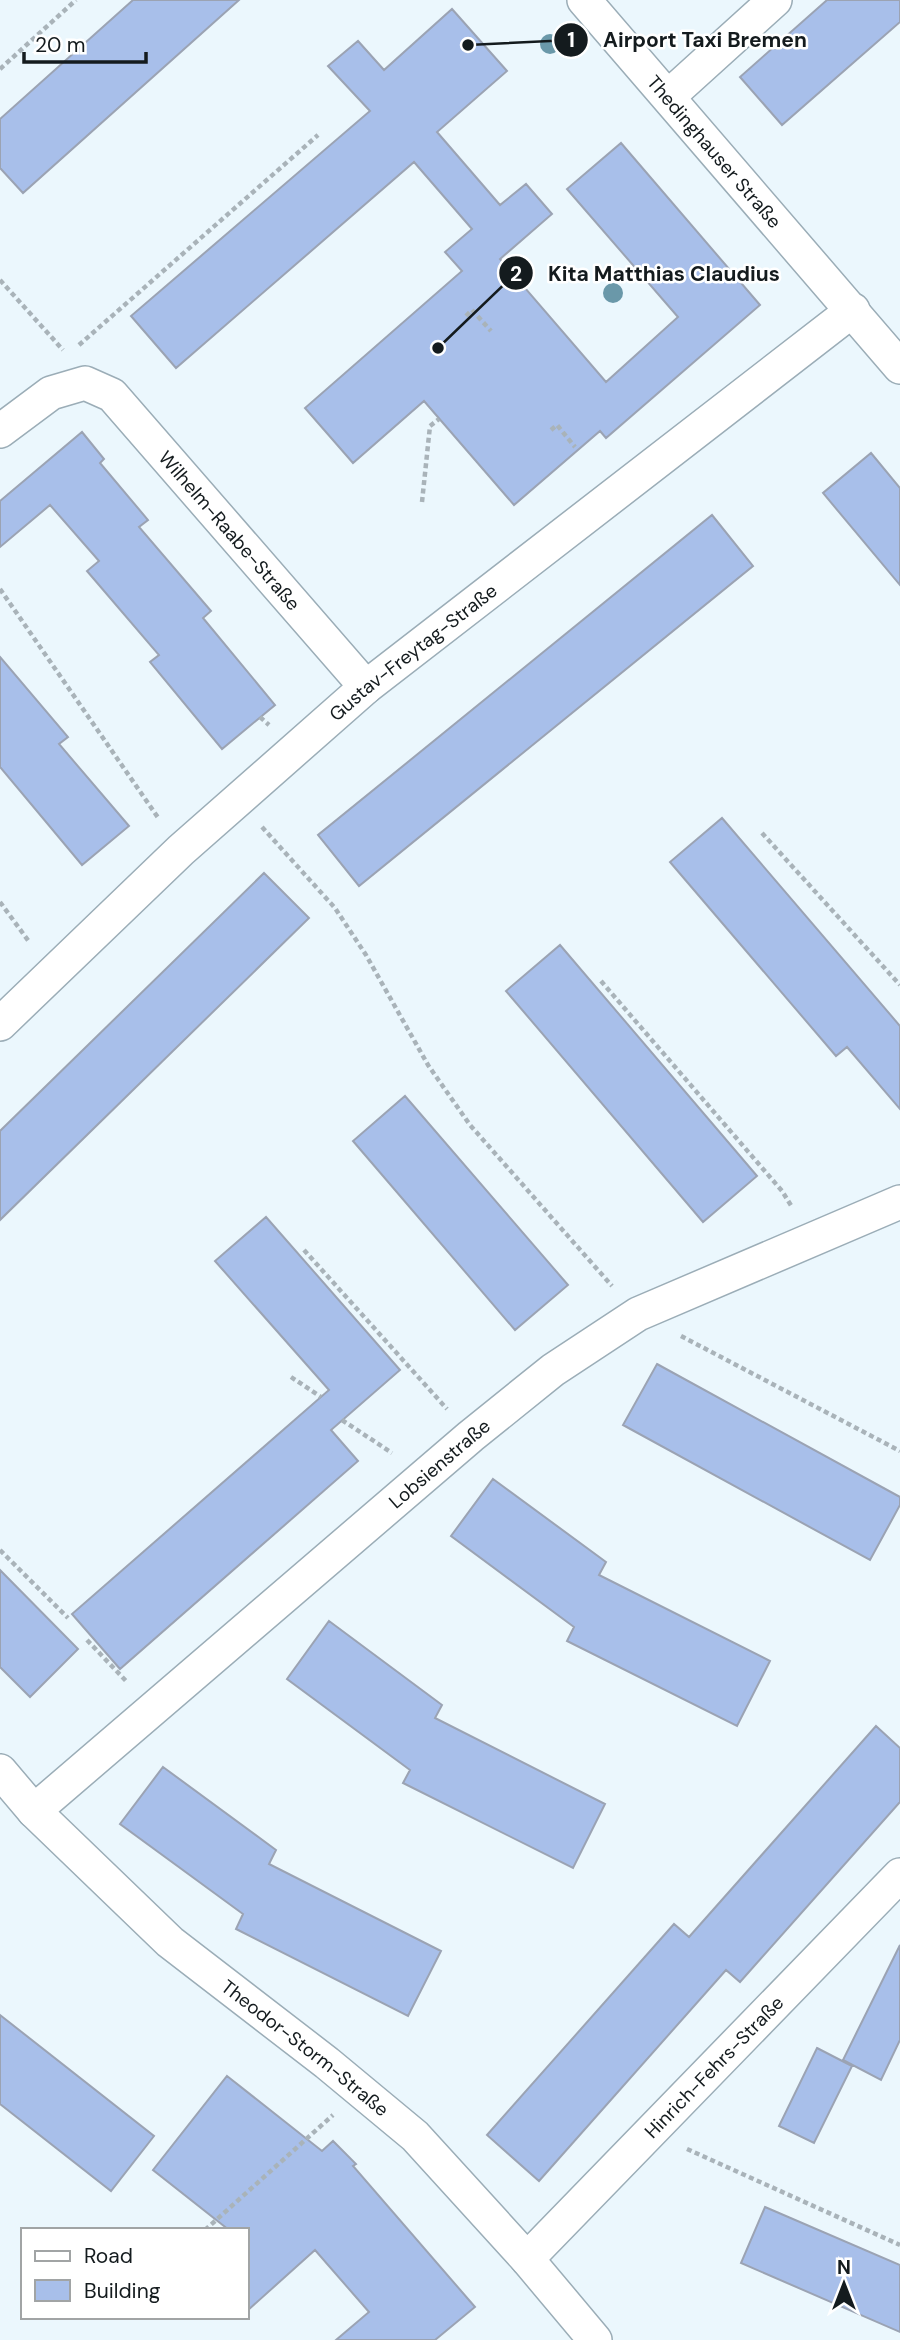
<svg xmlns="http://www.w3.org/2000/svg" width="900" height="2340" viewBox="0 0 900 2340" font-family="'DM Sans',sans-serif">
<rect width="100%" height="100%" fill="#ebf7fd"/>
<path fill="#a8bfea" stroke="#9ba3b3" stroke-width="2" d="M133,0h106l-216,193 -23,-25v-49z
M827,0h73v22l-118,103 -42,-48z
M452,9l55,62 -70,61 63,73 26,-21 26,30 -52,45 106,123 72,-65 -111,-128 54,-46 139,162 -154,133 -6,-7 -86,74 -90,-104 -71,62 -48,-55 157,-137 -17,-19 27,-23 -58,-67 -238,206 -45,-52 239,-205 -42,-45 30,-25 26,29z
M82,432l22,27 -4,4 48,57 -9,7 72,84 -8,7 72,87 -53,44 -72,-87 9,-7 -72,-84 12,-10 -49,-56 -50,42v-46z
M871,453l29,35v97l-77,-92z
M712,515l41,51 -394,320 -41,-51z
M0,657l68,80 -9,7 70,82 -47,39 -82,-98z
M722,818l178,208v83l-53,-62 -11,9 -166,-194z
M264,873l45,45 -309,302v-89z
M560,945l197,231 -54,46 -197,-231z
M405,1096l163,189 -53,45 -162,-189z
M266,1217l134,153 -69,60 27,31 -238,208 -48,-55 257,-224 -114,-129z
M657,1364l243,133v8l-30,55 -247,-135z
M493,1479l113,83 -7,13 171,86 -33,65 -170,-85 7,-14 -123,-91z
M0,1570l78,79 -48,48 -30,-30z
M329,1621l113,84 -7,13 170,86 -32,64 -170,-85 7,-13 -123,-91z
M876,1726l24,22v54l-160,180 -14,-12 -187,211 -52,-46 187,-211 15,13z
M163,1767l113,83 -7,14 172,87 -33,65 -172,-87 7,-15 -123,-90z
M900,1945v95l-19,40 -38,-20z
M0,2015l154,121 -43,55 -111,-87z
M817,2048l35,18 -38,77 -35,-17z
M227,2076l95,75 11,-10 23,23 -3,2 122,141 -40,33h-99l33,-28 -54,-62 -68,61v-81h-18l-76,-60z
M765,2207l135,58v67l-159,-69z"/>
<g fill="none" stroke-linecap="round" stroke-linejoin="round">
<g stroke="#9badb7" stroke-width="36">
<g id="minor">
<path id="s1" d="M584,0l316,367"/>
<path d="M669,96l106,-96"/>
<path id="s2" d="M0,431l51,-38 34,-10 27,12 254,292"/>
<path id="s3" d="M0,1024l181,-174 185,-163 487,-377"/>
<path id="s4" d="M0,1771l34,40 136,131 157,121 88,73 112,123 68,81"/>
<path id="s5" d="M34,1811l437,-375 82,-66 85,-56 262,-112"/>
<path id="s6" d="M527,2259l373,-384"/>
</g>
</g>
<path stroke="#a9b3b9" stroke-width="4.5" stroke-dasharray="5 3.5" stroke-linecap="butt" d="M0,69l76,-69
M0,280l63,70
M466,316l6,-6 19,21
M79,345l239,-210
M551,430l6,-5 18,22
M422,502l8,-76 9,-7
M0,589l159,230
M260,717l9,8
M262,827l73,81 31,47 62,110 42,60 142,161
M762,833l138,152
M0,902l30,41
M601,981l181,210 10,16
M304,1250l143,159
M681,1336l219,115
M291,1377l30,20
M342,1420l50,33
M0,1550l68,68
M87,1640l40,42
M687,2149l213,96
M205,2230l128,-115"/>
<use href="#minor" stroke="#fff" stroke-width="33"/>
</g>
<g fill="#6a98a9">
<circle cx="550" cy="44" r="10"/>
<circle cx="613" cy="293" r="10"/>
</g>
<g text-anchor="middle" stroke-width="5" stroke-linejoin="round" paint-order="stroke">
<g font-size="19" fill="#141b1e" stroke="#fff">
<text dy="7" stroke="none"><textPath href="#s1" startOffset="200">Thedinghauser Straße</textPath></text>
<text dy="7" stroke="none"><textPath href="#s2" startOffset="308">Wilhelm-Raabe-Straße</textPath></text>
<text dy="7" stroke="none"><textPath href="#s3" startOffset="556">Gustav-Freytag-Straße</textPath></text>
<text dy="7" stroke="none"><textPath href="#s5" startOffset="534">Lobsienstraße</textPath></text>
<text dy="7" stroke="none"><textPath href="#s4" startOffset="413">Theodor-Storm-Straße</textPath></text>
<text dy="7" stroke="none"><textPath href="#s6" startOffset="268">Hinrich-Fehrs-Straße</textPath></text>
</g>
</g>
<path fill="none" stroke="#141b1e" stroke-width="2.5" d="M468 45L571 40M438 348L516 273"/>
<g fill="#141b1e" stroke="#fff" stroke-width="2.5">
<circle cx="468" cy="45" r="7"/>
<circle cx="438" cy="348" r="7"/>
<circle cx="571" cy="40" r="18"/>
<circle cx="516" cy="273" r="18"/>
</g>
<g font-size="21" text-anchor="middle" font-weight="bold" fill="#fff">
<text x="571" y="47">1</text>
<text x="516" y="281">2</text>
</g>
<g font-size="21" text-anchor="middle" font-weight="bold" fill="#141b1e" stroke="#fff" stroke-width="5" stroke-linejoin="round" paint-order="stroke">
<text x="705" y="47">Airport Taxi Bremen</text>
<text x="664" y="281">Kita Matthias Claudius</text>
</g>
<rect x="21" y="2228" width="228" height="91" fill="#ffffff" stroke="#a1a4a5" stroke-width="2"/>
<rect x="35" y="2251" width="35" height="10" fill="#ffffff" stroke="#a1a4a5" stroke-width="2"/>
<text x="84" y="2263" font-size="21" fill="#141b1e">Road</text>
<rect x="35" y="2280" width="35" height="21" fill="#a8bfea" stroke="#a1a4a5" stroke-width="2"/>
<text x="84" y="2298" font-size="21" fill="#141b1e">Building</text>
<g transform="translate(844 2284)" stroke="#ffffff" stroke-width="5" paint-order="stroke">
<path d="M0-5L12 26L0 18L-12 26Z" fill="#141b1e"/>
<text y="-10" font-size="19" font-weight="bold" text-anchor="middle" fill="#141b1e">N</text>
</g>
<path d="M24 52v10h122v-10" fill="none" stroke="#141b1e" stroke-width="3.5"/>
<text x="35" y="52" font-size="21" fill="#141b1e" stroke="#ffffff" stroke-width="5" paint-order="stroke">20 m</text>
</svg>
